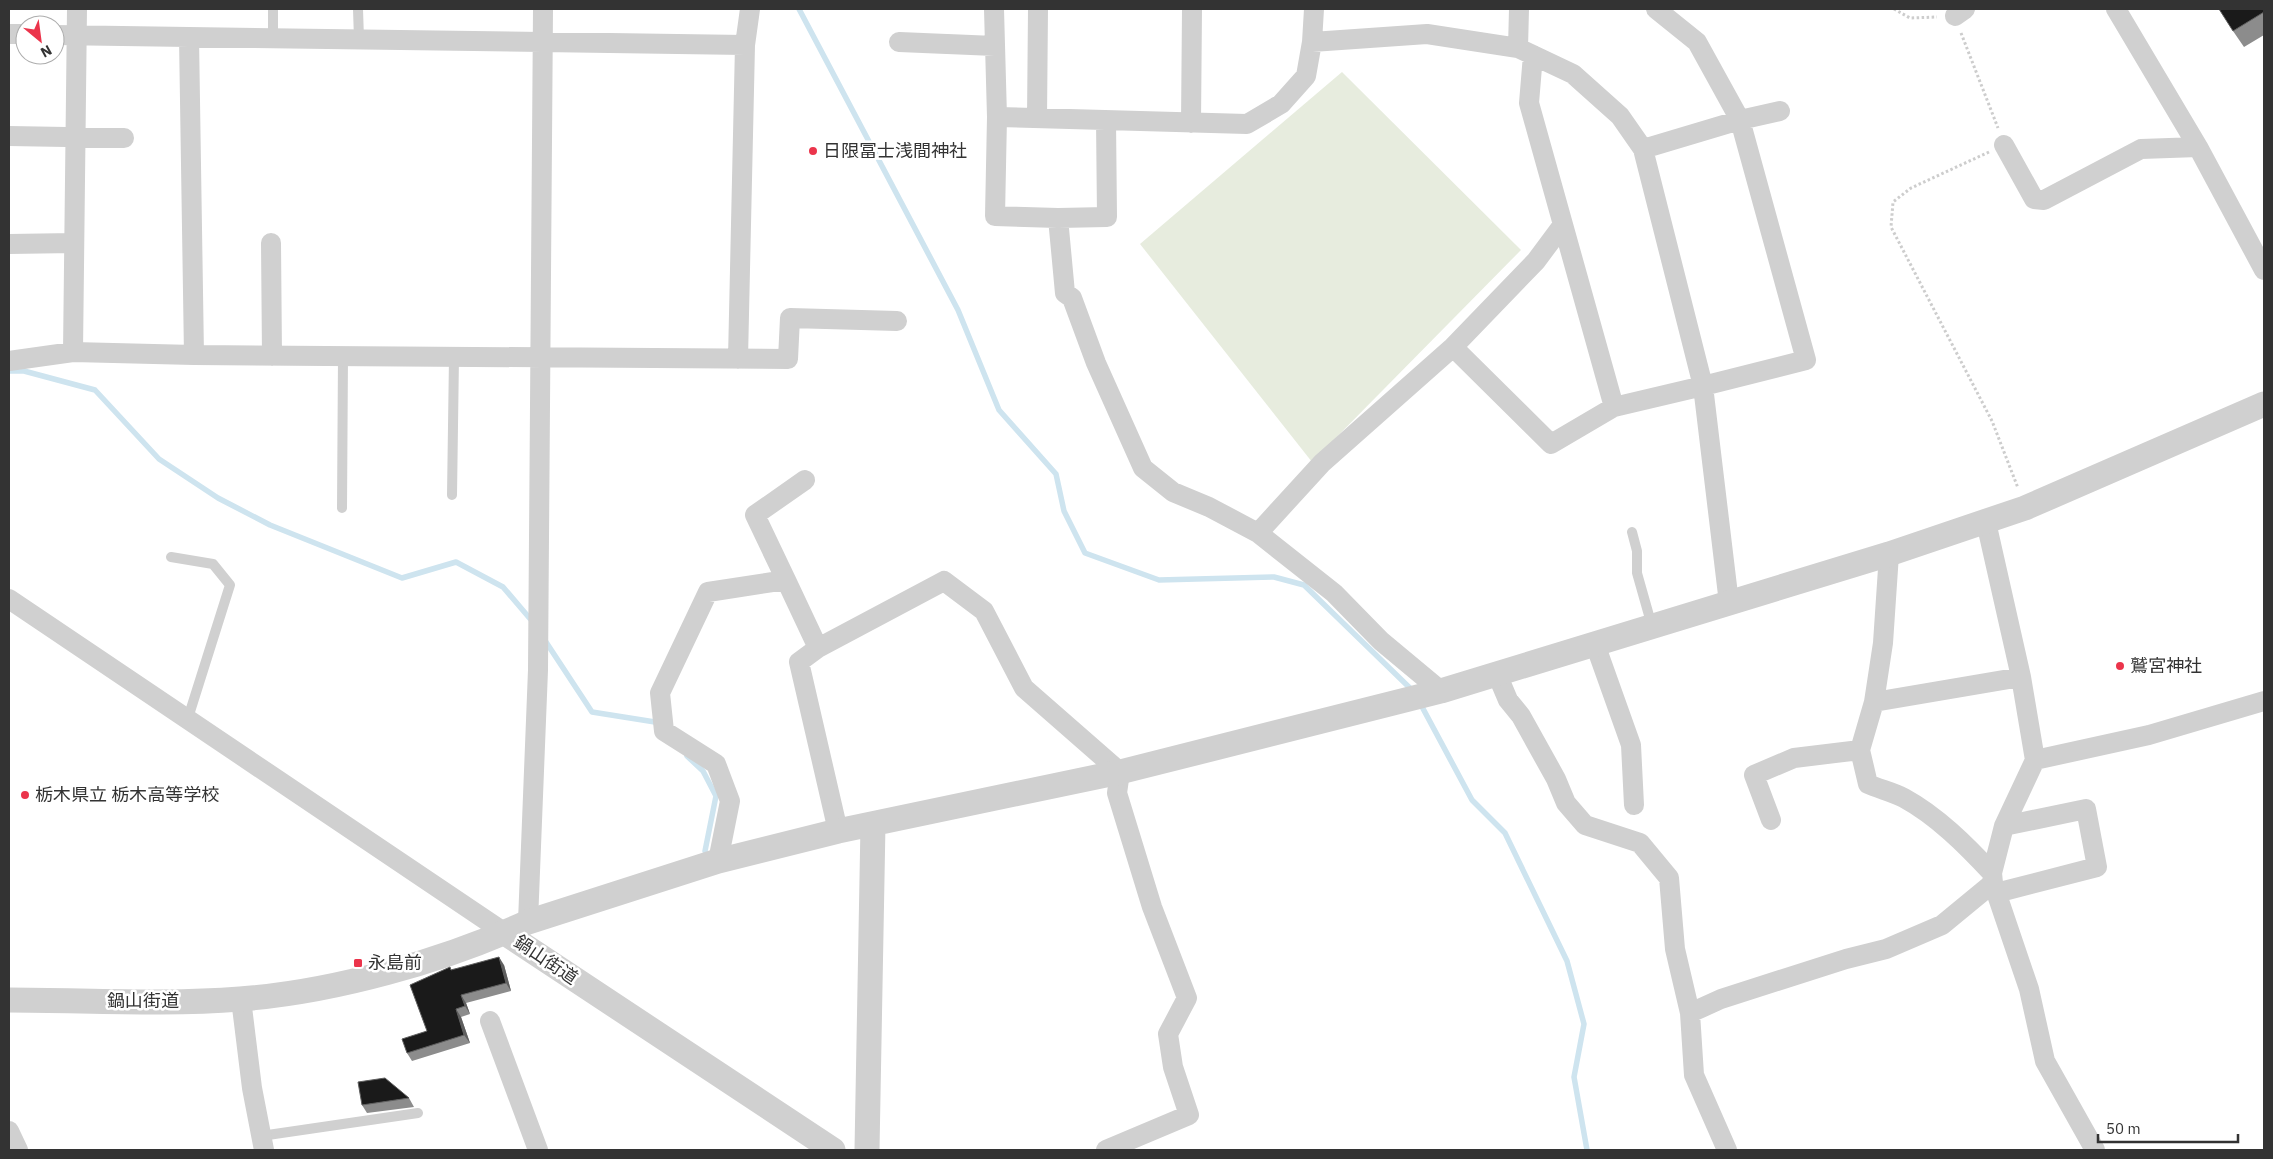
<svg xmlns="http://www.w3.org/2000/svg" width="2273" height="1159" viewBox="0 0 2273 1159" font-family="'IBM Plex Sans','Noto Sans JP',sans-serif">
<rect width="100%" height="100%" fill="#fff"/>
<path fill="#e7ecde" d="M1342,72l179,178 -209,212 -172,-218z"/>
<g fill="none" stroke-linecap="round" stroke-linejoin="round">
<path stroke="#cee4ef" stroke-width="5.5" d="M799,9l159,301 41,100 57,64 8,37 21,42 74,27 115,-3 30,8 109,106
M9,371h15l71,19 64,69 59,39 52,27 132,53 54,-16 47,25 29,34
M544,639l48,73 63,10 3,4
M1420,703l52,97 33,33 62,128 17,63 -10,53 13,73
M687,756l16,15 13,25 -11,55"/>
<path stroke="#cdcdcd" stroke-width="3" stroke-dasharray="2.5 2.5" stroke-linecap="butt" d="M1894,9l16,9 27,-1
M1961,33l37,95
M1989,152l-78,36 -18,14 -2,25 101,194 26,67"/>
<path stroke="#d0d0d0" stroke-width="10" d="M358,9l1,30
M273,38v-29
M452,495l2,-138
M342,508l1,-152
M1632,532l5,19v22l15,53
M171,557l42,7 17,21 -42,133
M261,1136l157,-23"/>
<path stroke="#d0d0d0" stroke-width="20" d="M994,9l3,108 -2,99 63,2 7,75 7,5 24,65 47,105 30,24 36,15 49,26 76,60 47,48 60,50
M1314,9l-2,33 115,-8 91,14 55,26 47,42 23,33 60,237 103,-26 -66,-240 -43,-78 -41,-33
M2116,9l82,138 66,123
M1955,16l10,-7
M9,34h16
M55,35l690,10
M189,37l5,318
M899,42l96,4
M1518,48l1,-39
M1533,55l-4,48 85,304
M997,117l250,7 34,-20 25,-28 6,-34
M1037,118l1,-109
M1191,123l1,-114
M9,136l115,2
M2004,145l30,54 10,1 97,-51 57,-2
M1643,149l97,-29 40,-9
M1058,218l49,-1 -1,-97
M271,243l1,113
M9,244l65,-1
M1453,347l98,97 63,-37 89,-21 26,217
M73,352l4,-343
M738,359l7,-314 5,-36
M9,361l64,-9 121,3 594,4 2,-41 107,3
M1258,533l64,-70 131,-116 83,-86 26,-35
M1889,554l-6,89 -9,59 -14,48 8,34c11,5 25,8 36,14 33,18 62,47 88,75
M786,580l-31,-65 50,-35
M9,599l496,334
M1595,644l36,101 3,60
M818,648l-19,14 39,169
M1497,674l11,26 13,16 35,63 10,24 19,22 55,18 29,35 6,71 15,64 4,62 33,75
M1874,702l147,-25
M2035,760l114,-25 115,-34
M1771,820l-17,-45 40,-17 66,-8
M718,861l12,-60 -14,-37 -52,-33 -4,-38 48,-101 78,-12 32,68 126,-67 40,30 40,77 96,84 -3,21 35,114 35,91 -19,36 5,33 16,48 -83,35
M1993,883l36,106 16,72 50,89
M1996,893l101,-26 -11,-58 -82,17
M528,922l10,-252 5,-661
M241,999l11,89 12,62
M1690,1013l31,-14 125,-40 40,-10 56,-24 51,-42 -1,-10 12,-47 31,-66 -14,-83 -35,-155
M490,1021l48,129
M9,1131l9,19"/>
<path stroke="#d0d0d0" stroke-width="25" d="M505,933l328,217
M9,1000c76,0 155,5 231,-1 93,-7 204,-38 288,-77l190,-61 120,-30 282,-59 321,-81 448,-137 136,-46 239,-104
M867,1150l6,-326"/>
</g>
<path fill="#8c8c8c" d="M2264,9v26l-20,12 -11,-16z
M504,965l7,26 -45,12 4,11 -9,3 9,26 -58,18 -5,-8 20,-22 25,-62z
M409,1098l5,9 -47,6 -5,-8z"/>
<path fill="#5f5f5f" d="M499,957l5,8 7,26 -5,-8z
M461,995l5,8 4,11 -5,-8z
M456,1009l5,8 9,26 -6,-8z"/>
<path fill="#1a1a1a" stroke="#5f5f5f" d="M2219,9h45v3l-31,19z
M499,957l7,26 -45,12 4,11 -9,3 8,26 -57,18 -5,-14 25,-8 -17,-46 40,-18 1,3z
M385,1078l24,20 -47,7 -4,-23z"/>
<g fill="#eb344b" stroke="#fff" stroke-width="2">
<circle cx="813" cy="151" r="5"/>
<circle cx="2120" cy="666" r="5"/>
<circle cx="25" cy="795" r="5"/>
<rect x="353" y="958" width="10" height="10" rx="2.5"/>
</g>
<g text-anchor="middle" stroke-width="5" stroke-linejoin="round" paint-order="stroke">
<g font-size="18" fill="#333" stroke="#fff" text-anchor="start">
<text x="823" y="157">日限冨士浅間神社</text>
<text x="2130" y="672">鷲宮神社</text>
<text x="35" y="801">栃木県立 栃木高等学校</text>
<text x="368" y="969">永島前</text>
</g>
<g font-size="18" fill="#333" stroke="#fff">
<text transform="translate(546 960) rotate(34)" y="6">鍋山街道</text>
<text x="143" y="1007">鍋山街道</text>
</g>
</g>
<rect width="2273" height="1159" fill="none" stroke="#333333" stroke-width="20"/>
<g transform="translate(40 40) rotate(151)"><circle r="24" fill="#ffffff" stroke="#adadad"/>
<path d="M0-4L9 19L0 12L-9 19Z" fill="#eb344b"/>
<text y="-8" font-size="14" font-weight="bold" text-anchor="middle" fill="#333333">N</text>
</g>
<path d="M2098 1134v8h140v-8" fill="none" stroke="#333333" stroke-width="2.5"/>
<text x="2106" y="1134" font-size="15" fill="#333333" stroke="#ffffff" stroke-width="4" paint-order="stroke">50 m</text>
</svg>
